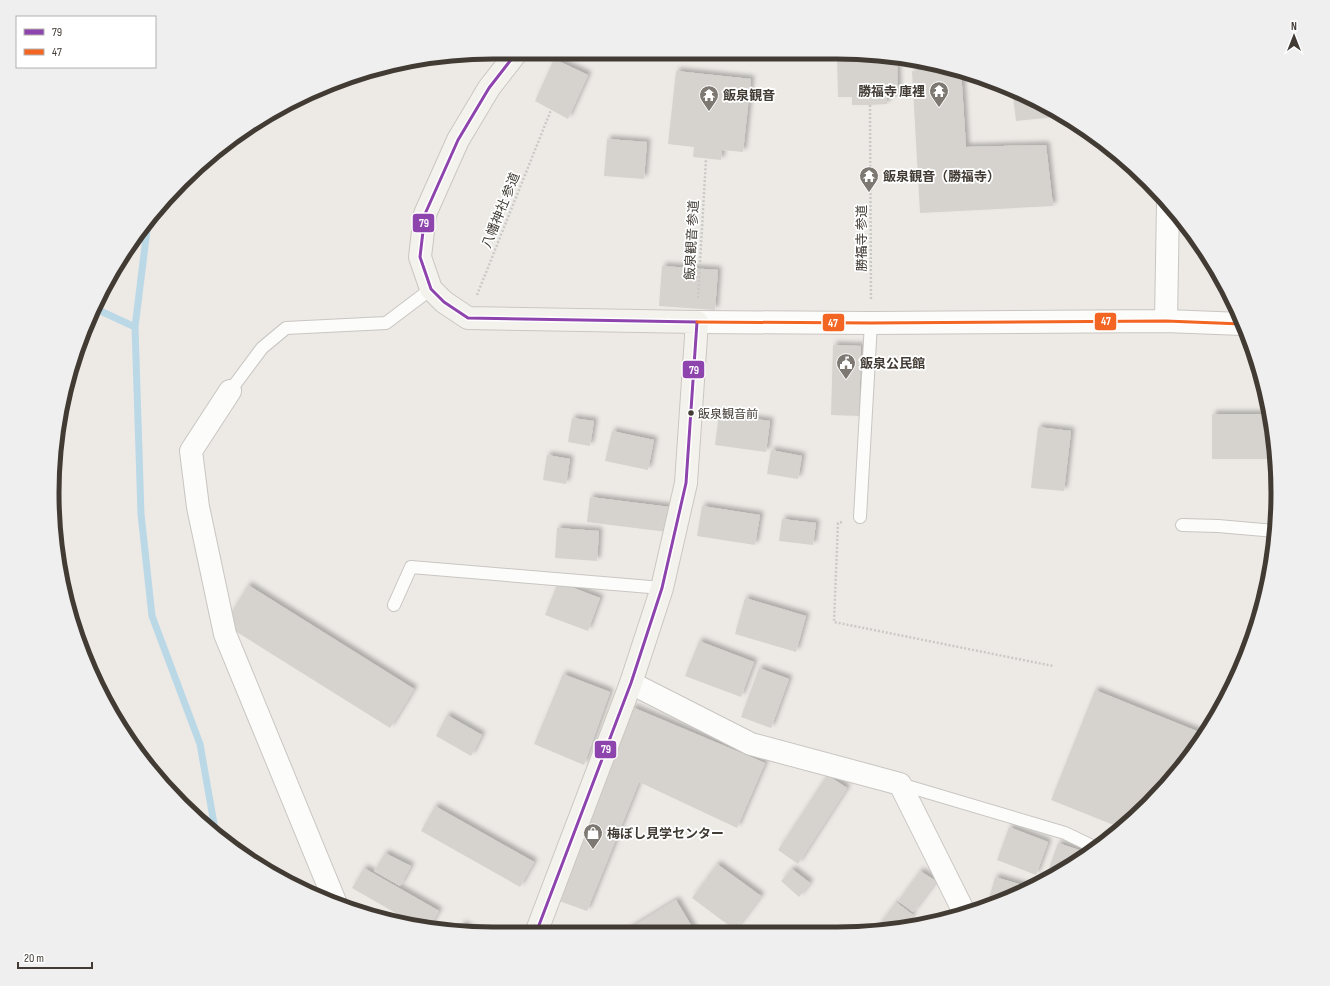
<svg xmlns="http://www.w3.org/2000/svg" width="1330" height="986" viewBox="0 0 1330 986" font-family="'Sofia Sans Condensed','Noto Sans JP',sans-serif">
<defs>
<filter id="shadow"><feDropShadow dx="3.5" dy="-3.5" stdDeviation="2" flood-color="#0004"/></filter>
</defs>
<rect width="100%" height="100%" fill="#edeae6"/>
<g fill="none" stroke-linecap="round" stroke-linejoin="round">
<path stroke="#bbd8e7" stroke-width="7" d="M148,222l-13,105 6,187 11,102 48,128 16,91
M94,308l41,19"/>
</g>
<path fill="#d6d3cf" filter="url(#shadow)" d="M847,53l50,7 1,37h-11v7l-17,1h-18v-8h-14l-1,-40h10z
M554,59l34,16 -20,44 -33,-18z
M953,68l8,2 5,77 80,-2 7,61 -133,7 -8,-142z
M676,71l75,8 -8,73 -21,-2 -1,10 -28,-3 1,-10 -26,-3z
M1012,89l42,22 1,6 -39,4z
M607,139l40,3 -3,37 -40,-3z
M662,266l56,4 -3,40 -56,-4z
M833,345l28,1 -2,70 -28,-1z
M719,414l51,7 -4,31 -51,-7z
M1212,414h57l7,45h-64z
M572,418l22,3 -4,25 -22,-4z
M1038,427l33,4 -7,60 -33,-3z
M612,431l42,9 -6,30 -43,-9z
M771,450l31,6 -4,23 -31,-5z
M547,455l23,4 -4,25 -23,-4z
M590,497l80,10 -3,25 -80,-10z
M702,506l58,9 -5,30 -58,-9z
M782,519l34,4 -3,22 -34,-4z
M557,528l42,3 -2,30 -42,-3z
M558,582l42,16 -12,33 -43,-16z
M248,585l166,104 -24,39 -166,-104z
M745,598l61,18 -10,36 -61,-18z
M699,641l55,21 -13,35 -56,-21z
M759,668l30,11 -18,49 -30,-11z
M563,674l47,18 -26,73 -50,-21z
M1095,690l109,44 -35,50 -48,44 -70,-28z
M632,707l133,56 -28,65 -98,-46 -52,129 -28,-10z
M447,715l35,20 -11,21 -35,-20z
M827,775l20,13 -49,76 -20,-14z
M435,806l99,56 -14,25 -99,-56z
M1009,827l39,15 -12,33 -39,-15z
M1058,843l30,10 -35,20 -5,-2z
M385,853l26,13 -11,20 -26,-15z
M717,864l44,32 -26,34 -43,-32z
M364,868l75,43 -9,15 -17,-3 -61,-35z
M792,869l18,14 -11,14 -18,-16z
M920,871l16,10 -23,31 -15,-11z
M995,877l34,10 -23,13 -19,6z
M676,900l19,32h-71z
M896,902l17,13 -10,13 -8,2h-12l-5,-4z
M462,924l16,9 -20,-1z"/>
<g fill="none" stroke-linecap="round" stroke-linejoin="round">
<g stroke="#c9c6c2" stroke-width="14">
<path id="lane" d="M230,391l32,-43 24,-20 100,-5 45,-34
M860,517l11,-194
M1182,525l36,1 57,5
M394,605l17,-38 251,21
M900,784l165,49 31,15"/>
</g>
<g stroke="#c9c6c2" stroke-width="24">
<path id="street" d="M1166,321l2,-117
M697,322l174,1 295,-2 76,3
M230,391l-39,60 7,56 27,127 111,270
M631,683l120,61 149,40 64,128"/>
</g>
<g stroke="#cbc6be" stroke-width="24">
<path id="secondary" d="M517,52l-28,36 -31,52 -33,74 -5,43 11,32 13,13 24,16 229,4 -11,161 -24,105 -31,95 -95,250"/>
</g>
<path stroke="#cbc9c6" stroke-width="2.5" stroke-dasharray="2 2" stroke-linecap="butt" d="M870,105l1,195
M477,295l74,-185
M698,298l8,-139
M842,522l-4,1 -4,99 219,44"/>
<use href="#lane" stroke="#fcfcfb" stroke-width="12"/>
<use href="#street" stroke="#fcfcfb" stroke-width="22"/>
<use href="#secondary" stroke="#f4f2ed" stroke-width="22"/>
<g stroke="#fff" stroke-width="6">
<path id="bus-1" d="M517,52l-28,36 -31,52 -33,74 -5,43 11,32 13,13 24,16 229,4 -11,161 -24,105 -31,95 -95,250"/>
</g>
<g stroke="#fff" stroke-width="6">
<path id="bus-2" d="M697,322l174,1 295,-2 76,3"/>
</g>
<use href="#bus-1" stroke="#8e44ad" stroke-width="3"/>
<use href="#bus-2" stroke="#f26522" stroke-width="3"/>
</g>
<defs>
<g id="temple-pin" transform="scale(1)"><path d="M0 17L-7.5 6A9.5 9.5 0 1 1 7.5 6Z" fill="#7d7872" stroke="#fff"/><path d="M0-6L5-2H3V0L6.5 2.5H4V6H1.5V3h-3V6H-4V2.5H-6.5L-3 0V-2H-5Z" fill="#fff"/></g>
<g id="civic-pin" transform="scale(1)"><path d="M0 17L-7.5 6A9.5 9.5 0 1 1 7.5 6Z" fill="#7d7872" stroke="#fff"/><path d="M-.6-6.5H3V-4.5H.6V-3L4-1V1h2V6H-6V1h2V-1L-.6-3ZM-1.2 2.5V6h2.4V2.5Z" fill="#fff"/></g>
<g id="shop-pin" transform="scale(1)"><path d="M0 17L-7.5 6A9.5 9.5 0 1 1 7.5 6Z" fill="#7d7872" stroke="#fff"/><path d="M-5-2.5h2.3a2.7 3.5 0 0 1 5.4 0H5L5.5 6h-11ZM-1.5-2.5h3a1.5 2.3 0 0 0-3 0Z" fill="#fff"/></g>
</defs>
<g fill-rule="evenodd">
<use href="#temple-pin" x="939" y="91"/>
<use href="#temple-pin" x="709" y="95"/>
<use href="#temple-pin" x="869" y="176"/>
<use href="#civic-pin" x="846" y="363"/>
<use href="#shop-pin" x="593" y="833"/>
</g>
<circle fill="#413b34" stroke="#fff" stroke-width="1.5" cx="691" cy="413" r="3.5"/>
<g text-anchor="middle" stroke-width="3.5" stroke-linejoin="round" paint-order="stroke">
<g font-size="12" fill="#413b34" stroke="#fff" text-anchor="start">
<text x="698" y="418">飯泉観音前</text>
</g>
<g font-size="13" font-weight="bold" fill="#413b34" stroke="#fff" text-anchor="start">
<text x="925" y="96" text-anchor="end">勝福寺 庫裡</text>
<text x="723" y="100">飯泉観音</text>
<text x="883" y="181">飯泉観音（勝福寺）</text>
<text x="860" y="368">飯泉公民館</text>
<text x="607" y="838">梅ぼし見学センター</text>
</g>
<g font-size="13" fill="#413b34" stroke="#fff">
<text transform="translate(500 210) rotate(-68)" y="5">八幡神社 参道</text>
<text transform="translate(861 238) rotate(-90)" y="5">勝福寺 参道</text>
<text transform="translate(691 240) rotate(-87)" y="5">飯泉観音 参道</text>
</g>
</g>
<path d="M0 0H1330V986H0ZM493 59H837A434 434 0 0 1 1271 493V493A434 434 0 0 1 837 927H493A434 434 0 0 1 59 493V493A434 434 0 0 1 493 59Z" fill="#f0efef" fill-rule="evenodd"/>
<path fill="none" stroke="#413b34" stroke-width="5" d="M493 59H837A434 434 0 0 1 1271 493V493A434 434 0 0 1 837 927H493A434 434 0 0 1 59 493V493A434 434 0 0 1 493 59Z"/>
<g stroke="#fff" stroke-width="1.5">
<rect x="412" y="213" width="23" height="20" rx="4" fill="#8e44ad"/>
<rect x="1094" y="312" width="23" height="19" rx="4" fill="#f26522"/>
<rect x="822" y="313" width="23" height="19" rx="4" fill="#f26522"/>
<rect x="682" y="360" width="23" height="19" rx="4" fill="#8e44ad"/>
<rect x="594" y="740" width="23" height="19" rx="4" fill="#8e44ad"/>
</g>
<g font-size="11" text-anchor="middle" font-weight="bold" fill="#fff">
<text x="424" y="227">79</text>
<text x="1106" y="325">47</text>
<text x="833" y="327">47</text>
<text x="694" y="374">79</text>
<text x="606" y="753">79</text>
</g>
<rect x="16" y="16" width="140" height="52" fill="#ffffff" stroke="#b3b1ae"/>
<rect x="24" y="29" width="20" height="6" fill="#8e44ad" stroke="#b3b1ae"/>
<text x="52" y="36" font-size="12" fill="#413b34">79</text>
<rect x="24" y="49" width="20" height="6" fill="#f26522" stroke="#b3b1ae"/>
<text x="52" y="56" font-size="12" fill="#413b34">47</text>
<g transform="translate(1294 36)" stroke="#ffffff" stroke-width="3" paint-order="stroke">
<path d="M0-3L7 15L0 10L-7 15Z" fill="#413b34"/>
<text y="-6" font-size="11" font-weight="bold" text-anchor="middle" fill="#413b34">N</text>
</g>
<path d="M18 962v6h74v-6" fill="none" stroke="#413b34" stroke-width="2"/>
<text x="24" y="962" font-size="12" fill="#413b34" stroke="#ffffff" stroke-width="3" paint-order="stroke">20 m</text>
</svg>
